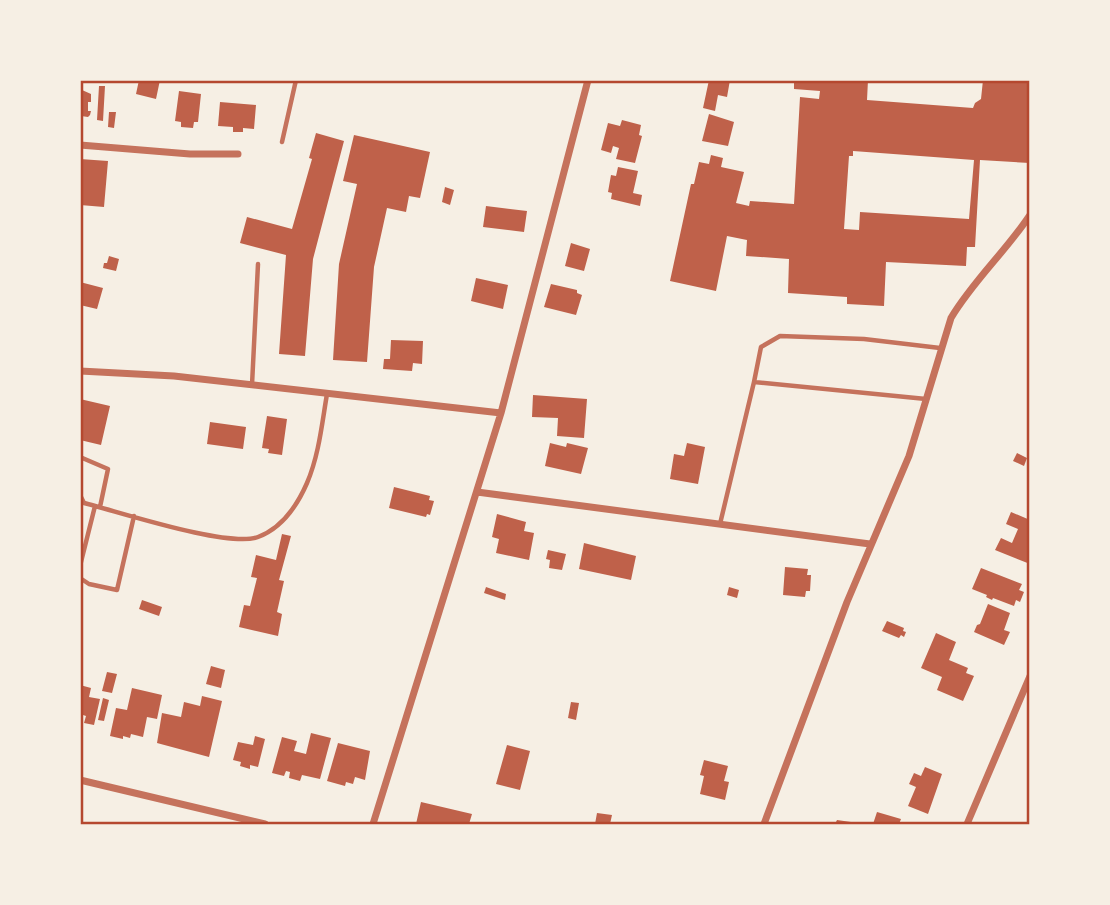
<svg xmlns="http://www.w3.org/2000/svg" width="1110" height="905" viewBox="0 0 1110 905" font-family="Manrope,sans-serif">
<rect width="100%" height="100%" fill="#f6efe4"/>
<path fill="#bf614a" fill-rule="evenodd" d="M139,80h21l-4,19 -20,-5z
M709,80h21l-3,17 -9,-2 -3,16 -12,-3z
M794,80h74l-1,20 106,8 2,-5 6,-4 2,-19h47v83l-50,-3 -5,87h-8l-1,19 -80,-4 -2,44 -37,-2v-7l-59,-4 1,-34 -43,-3 1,-16 -20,-4 -11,55 -46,-10 21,-97h3l5,-22 10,2 2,-9 12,3 -2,9 23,5 -8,31 13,3 1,-5 44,3 6,-107 19,2 1,-8 -26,-2zM853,151l121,9 -5,59 -109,-7 -1,18 -15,-1 5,-73h4z
M99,86h6l-2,35 -6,-1z
M82,90l9,4v8h-3v9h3l-1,4 -2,2 -7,-1z
M179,91l22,3 -3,28h-4l-1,6 -12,-1v-5l-6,-1z
M220,102l36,3 -2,24 -11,-1v4h-10v-5l-15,-1z
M109,112h7l-2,16 -6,-1z
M709,114l25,8 -6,24 -26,-5z
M622,120l19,5 -2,10 3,1 -7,27 -19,-4 3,-11 -6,-2 -2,7 -10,-3 7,-27 12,3z
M316,133l28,8 -31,118 -8,97 -26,-2 7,-99 -46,-12 7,-26 45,12 20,-70 -3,-1z
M354,135l76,17 -10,46 -11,-2 -3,16 -19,-4 -13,59 -7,95 -34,-2 6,-96 18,-80 -14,-3z
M80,159l28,2 -4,46 -24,-2z
M618,167l20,4 -5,22 9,2 -2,11 -29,-7 1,-6 -4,-1 3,-17 5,1z
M445,187l9,3 -4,15 -8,-3z
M486,206l41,5 -3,21 -41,-5z
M571,243l19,6 -6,22 -19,-5z
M109,256l10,3 -3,12 -13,-3 1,-5h3z
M476,278l32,7 -5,24 -32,-8z
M80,282l23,6 -6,21 -17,-4z
M551,284l26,6v3l5,2 -6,20 -32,-8z
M391,340l32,1 -1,23 -9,-1 -1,8 -29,-2 1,-10h6z
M533,395l54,4 -3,39 -27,-2 1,-18 -26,-1z
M80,399l30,7 -9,39 -21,-5z
M267,416l20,3 -5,36 -14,-2 1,-4 -7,-1z
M210,422l36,5 -3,22 -36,-5z
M550,443l16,4 1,-4 21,5 -7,26 -36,-8z
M687,443l18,4 -7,37 -28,-5 4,-25 10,2z
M1017,453l10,5 -3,8 -11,-5z
M394,487l36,9 -1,4 5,1 -4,14 -3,-1 -1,3 -37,-9z
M1011,512l19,8v44l-35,-14 6,-12 11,5 6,-14 -12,-5z
M497,514l29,8 -2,9 10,2 -5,27 -33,-7 3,-14 -7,-2z
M282,534l9,2 -12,44 5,1 -7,31 5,2 -4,22 -39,-9 5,-22 6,1 7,-28 -6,-1 5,-22 20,5z
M584,543l52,13 -5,24 -52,-11z
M548,550l18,4 -4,16 -13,-2 1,-8 -4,-1z
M785,567l23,2 -1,6h4l-1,16h-4l-1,6 -22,-2z
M981,568l41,16 -3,6 5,2 -4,10 -4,-2 -2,6 -21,-8 -1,2 -6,-3 1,-2 -15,-6z
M486,587l20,7 -1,6 -21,-7z
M729,587l10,3 -2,8 -10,-3z
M142,600l20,7 -3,9 -20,-7z
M988,604l22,9 -6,17 6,2 -6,13 -30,-13 3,-7 3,-1z
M887,621l17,7 -1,3 3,1 -2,5 -3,-2 -2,3 -17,-7z
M936,633l20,9 -7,18 19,8 -2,5 8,3 -11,25 -26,-11 5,-13 -21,-9z
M211,666l14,4 -4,18 -15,-4z
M107,672l10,2 -5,19 -10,-2z
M80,685l11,3 -2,9 11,2 -6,26 -10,-2 2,-7 -6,-2z
M132,688l30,7 -5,24 -10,-2 -4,20 -12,-3 -1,4 -7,-2v3l-13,-3 6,-28 11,2z
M202,696l20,5 -13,56 -52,-14 5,-30 19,4 3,-15 16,4z
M103,698l6,2 -5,21 -6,-1z
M571,702l8,1 -3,17 -8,-2z
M311,733l20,5 -11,41 -18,-4 -2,6 -11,-3 1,-6 -4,-1 -2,5 -12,-3 10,-36 15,4 -3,10 12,3z
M255,736l10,3 -7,28 -8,-2v4l-10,-3 1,-4 -8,-2 5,-18 15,3z
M338,743l32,8 -5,29 -10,-3 -2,7 -7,-2 -1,4 -18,-5z
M507,745l23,6 -10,39 -24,-6z
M704,760l24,6 -4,15 5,1 -4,18 -25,-6 4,-18 -4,-1z
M925,767l17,7 -14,40 -20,-8 8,-19 -7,-3 5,-11 7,3z
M421,802l51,12 -3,10h-53z
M877,812l24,7 -2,5h-26z
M597,813l15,2 -2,9h-15z
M837,820l14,2v2h-16z"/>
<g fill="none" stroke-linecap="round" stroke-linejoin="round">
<path stroke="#c5725c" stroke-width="4.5" d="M282,142l14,-62
M754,382l7,-35 19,-11 84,3 76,9
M252,385l6,-121
M80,457l28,12 -8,38
M80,495l4,8c36,9 144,45 174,34 24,-9 39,-31 49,-54 12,-28 15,-60 20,-89
M720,524l34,-142 172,17
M80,566l15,-60
M80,578l9,6 28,6 17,-74"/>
<path stroke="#c5725c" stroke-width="7" d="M80,145l110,9h48
M80,371l94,5 327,37
M477,492l393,52
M80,780l185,44
M373,824l128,-411 87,-333
M764,824l83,-222 62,-146 42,-138c22,-37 55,-67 79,-103
M967,824l63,-148"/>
</g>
<rect width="1110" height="905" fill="none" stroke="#f6efe4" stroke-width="164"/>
<rect x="82" y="82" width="946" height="741" fill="none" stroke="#b5482f" stroke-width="2.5"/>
</svg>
